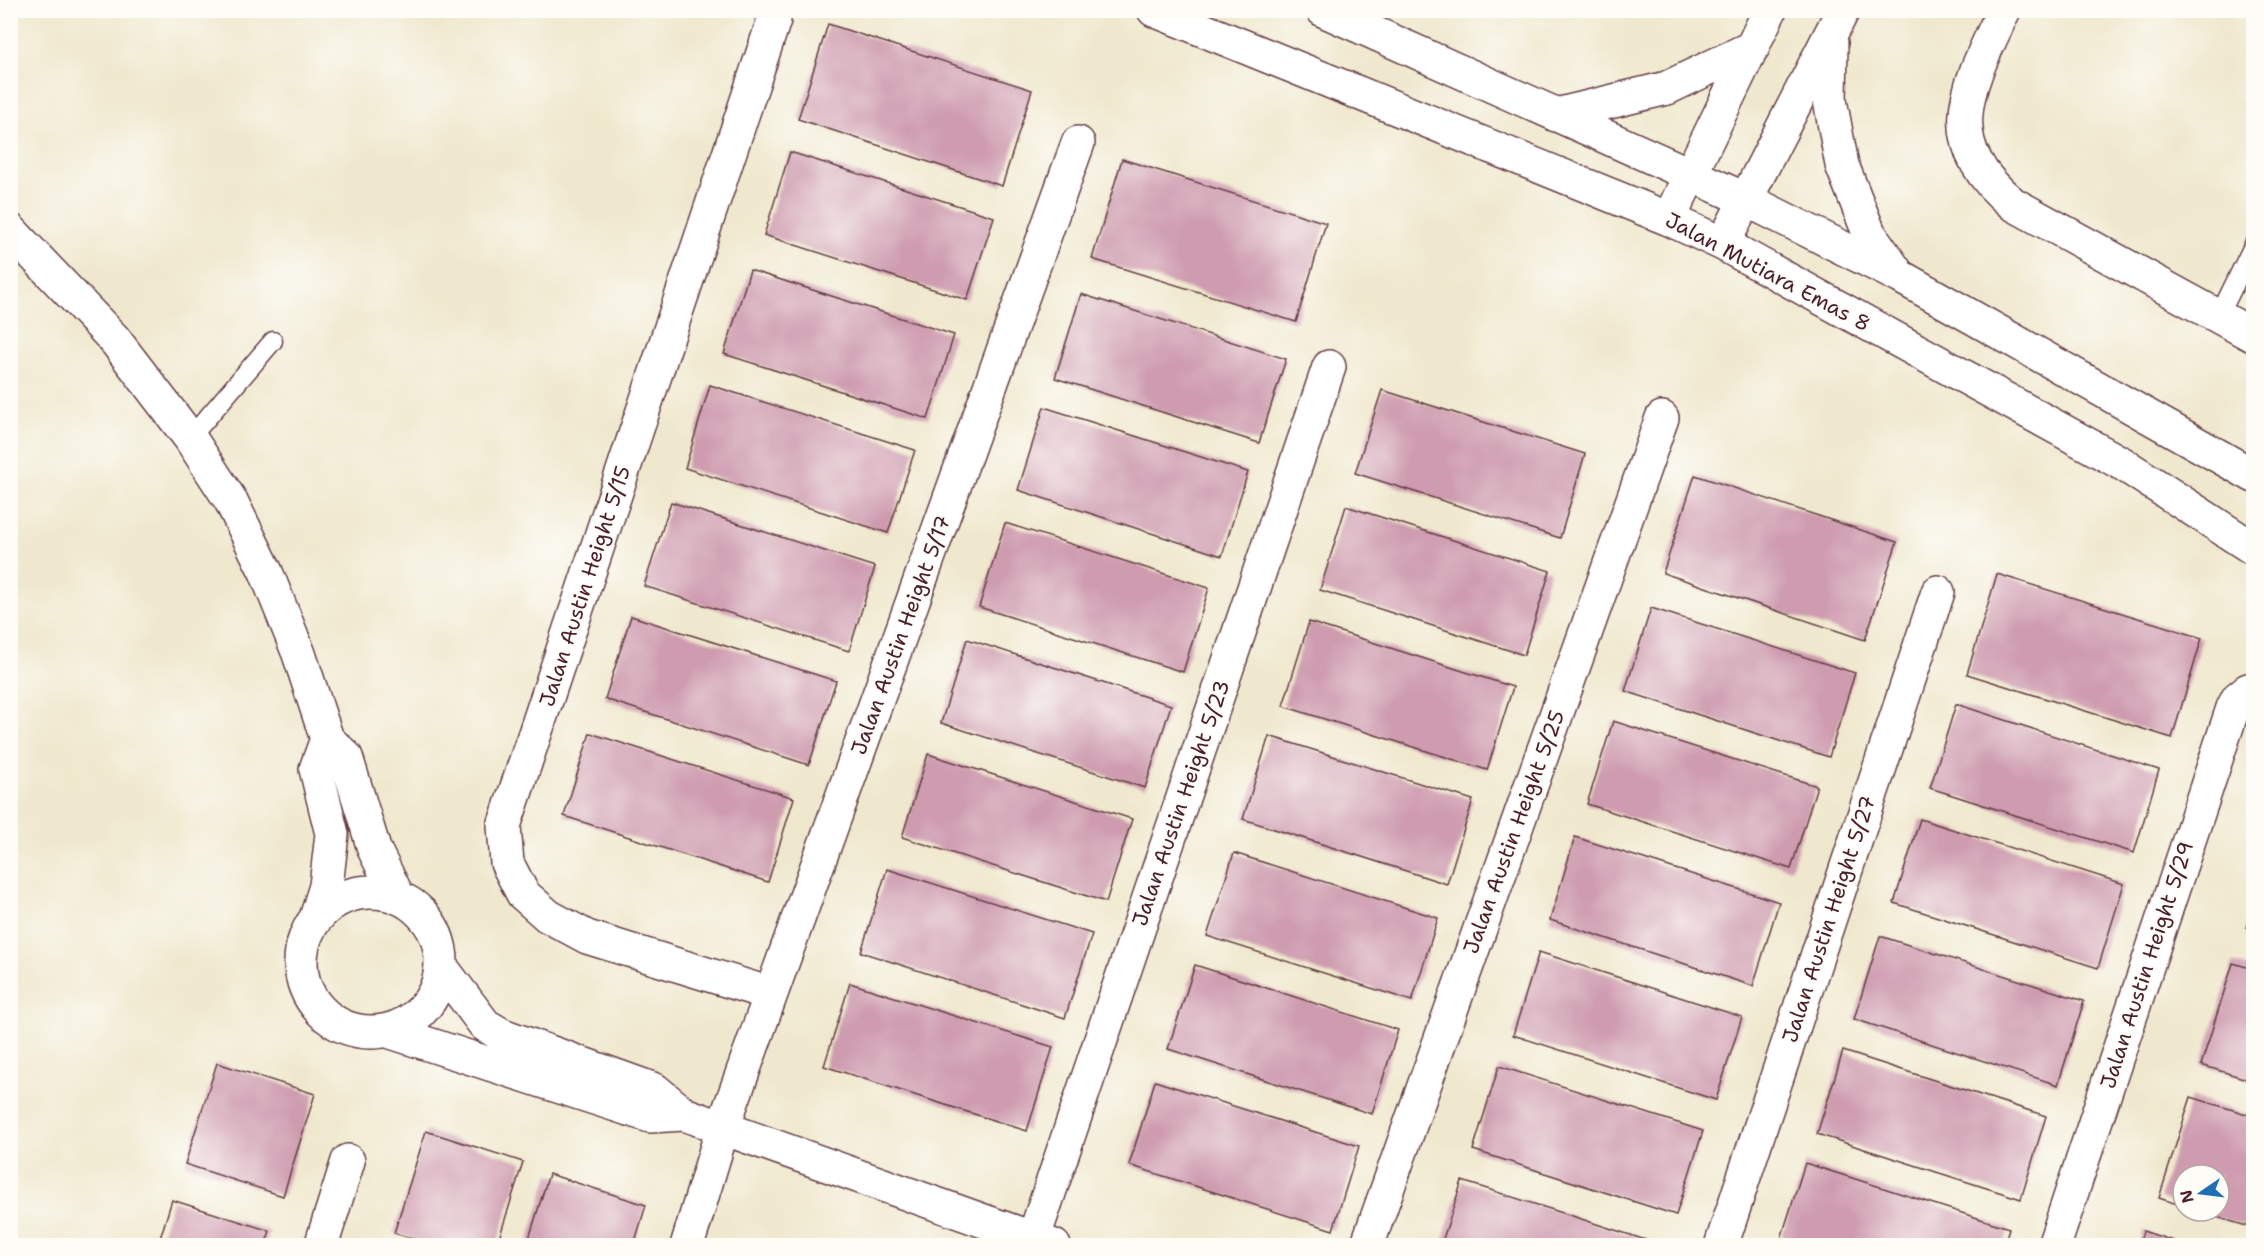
<svg xmlns="http://www.w3.org/2000/svg" width="2264" height="1256" viewBox="0 0 2264 1256" font-family="'Shantell Sans',sans-serif">
<rect width="100%" height="100%" fill="#fdfcf7"/>
<filter id="ink" filterUnits="userSpaceOnUse"><feTurbulence type="fractalNoise" baseFrequency=".0167" numOctaves="2"/><feDisplacementMap in="SourceGraphic" scale="12" xChannelSelector="R" yChannelSelector="G"/><feConvolveMatrix kernelMatrix="1 2 1 2 8 2 1 2 1" color-interpolation-filters="sRGB"/></filter>
<filter id="wash" filterUnits="userSpaceOnUse"><feTurbulence type="fractalNoise" baseFrequency=".008" numOctaves="4" result="noise"/><feDisplacementMap in="SourceGraphic" scale="24" xChannelSelector="R" yChannelSelector="G"/><feGaussianBlur stdDeviation="1.35" result="paint"/><feColorMatrix in="noise" values="0 0 0 0 0 0 0 0 0 0 0 0 0 0 0 0 0 1.4 0 .05"/><feComposite in="paint" operator="in"/></filter>
<g filter="url(#wash)">
<rect width="100%" height="100%" fill="#f0e8ce"/>
<g id="blocks">
<path fill="#ce9baf" d="M828,24l204,66 -30,96 -204,-67z
M790,152l204,65 -27,83 -203,-65z
M1122,159l204,64 -30,99 -204,-63z
M750,270l204,65 -26,84 -204,-65z
M1081,294l205,65 -27,84 -204,-65z
M710,385l205,65 -27,83 -203,-65z
M1382,390l203,64 -25,84 -205,-65z
M1044,407l204,65 -26,84 -204,-66z
M1695,475l202,67 -32,98 -202,-67z
M671,502l204,65 -26,84 -205,-65z
M1346,506l204,65 -26,84 -204,-65z
M1005,523l204,65 -26,84 -204,-65z
M1997,574l205,64 -30,100 -205,-64z
M1651,608l204,65 -26,84 -204,-66z
M631,616l205,65 -27,84 -204,-66z
M1309,622l204,65 -26,83 -204,-64z
M967,639l204,66 -26,83 -204,-65z
M1956,704l203,66 -25,83 -204,-65z
M1613,721l204,65 -26,83 -204,-65z
M590,733l204,65 -26,84 -204,-66z
M1269,736l204,64 -26,84 -204,-65z
M928,754l204,65 -26,83 -204,-65z
M1920,819l204,65 -26,84 -204,-65z
M1575,837l204,65 -26,84 -203,-66z
M1234,853l204,65 -26,83 -205,-65z
M887,869l205,65 -27,84 -204,-66z
M2253,906v23l-7,-2z
M1880,936l204,65 -26,84 -204,-66z
M1539,952l203,65 -26,83 -203,-65z
M2233,963l20,6v112l-52,-16z
M1195,965l203,65 -26,84 -204,-65z
M850,983l203,64 -26,84 -203,-65z
M1843,1051l203,65 -25,83 -204,-65z
M217,1063l98,31 -32,102 -98,-32z
M1499,1066l204,65 -27,84 -203,-65z
M1155,1081l204,65 -26,84 -204,-65z
M2191,1097l62,19v112l-53,-16 19,-1v-36h-36v31l-24,-8z
M426,1131l97,31 -26,83h-63l-40,-12z
M1805,1163l204,65 -5,17h-225z
M549,1174l97,31 -12,40h-107z
M1462,1181l104,33 95,31h-220z
M172,1200l98,31 -5,14h-107z
M2143,1231l43,14h-47z"/>
</g>
</g>
<g filter="url(#ink)">
<use href="#blocks" fill-opacity="0" stroke="#633d43" stroke-width="1.5"/>
<g fill="none" stroke-linecap="round" stroke-linejoin="round">
<g stroke="#633d43" stroke-width="21">
<path id="lane" d="M2219,316l35,-72
M190,438l83,-97"/>
</g>
<g stroke="#633d43" stroke-width="36">
<path id="street" d="M2004,10c-35,75 -69,131 9,194l241,132
M10,230l104,109 76,99 41,63 35,71 33,82 28,85 19,18 28,92 24,48
M301 962a70 70 0 1 1 140 0a70 70 0 1 1-140 0Z
M317,915l9,-29 6,-52 -16,-65 11,-30
M442,968l43,57 17,10 153,55 29,24
M771,994l-184,-57 -39,-21 -25,-22 -16,-31 -3,-37 270,-806
M388,1031l262,85 34,-2 370,132
M321,1246l27,-85
M687,1246l36,-119 355,-984
M1031,1246l298,-879
M1367,1246l295,-828
M1721,1246l217,-654
M2054,1246l179,-538 5,-10 10,-8"/>
</g>
<g stroke="#633d43" stroke-width="36">
<path id="secondary" d="M1154,10l515,209 54,25 400,220 131,85
M1323,10l424,190 154,77 353,199
M1831,43l-1,57 12,65 27,68 28,40
M1556,115l111,-27 86,-41
M1669,219l101,-209
M1723,244l120,-234"/>
</g>
<use href="#lane" stroke="#fff" stroke-width="18"/>
<use href="#street" stroke="#fff" stroke-width="33"/>
<use href="#secondary" stroke="#fff" stroke-width="33"/>
</g>
</g>
<g text-anchor="middle" stroke-width="4.5" stroke-linejoin="round" paint-order="stroke">
<g font-size="21" fill="#4a1f2b" stroke="#fdfcf7">
<text transform="translate(1768 272) rotate(28)" y="7">Jalan Mutiara Emas 8</text>
<text transform="translate(585 586) rotate(-72)" y="7">Jalan Austin Height 5/15</text>
<text transform="translate(901 635) rotate(-70)" y="7">Jalan Austin Height 5/17</text>
<text transform="translate(1181 803) rotate(-71)" y="7">Jalan Austin Height 5/23</text>
<text transform="translate(1514 832) rotate(-70)" y="7">Jalan Austin Height 5/25</text>
<text transform="translate(1829 919) rotate(-72)" y="7">Jalan Austin Height 5/27</text>
<text transform="translate(2147 965) rotate(-72)" y="7">Jalan Austin Height 5/29</text>
</g>
</g>
<rect width="2264" height="1256" fill="none" stroke="#fdfcf7" stroke-width="36"/>
<g transform="translate(2201 1193) rotate(256)"><circle r="28" fill="#fdfcf7" stroke="#b5a4a5" stroke-width="1.5"/>
<path d="M0-4.5L10 22L0 15L-10 22Z" fill="#1f6fb2"/>
<text y="-9" font-size="16" font-weight="bold" text-anchor="middle" fill="#4a1f2b">N</text>
</g>
</svg>
